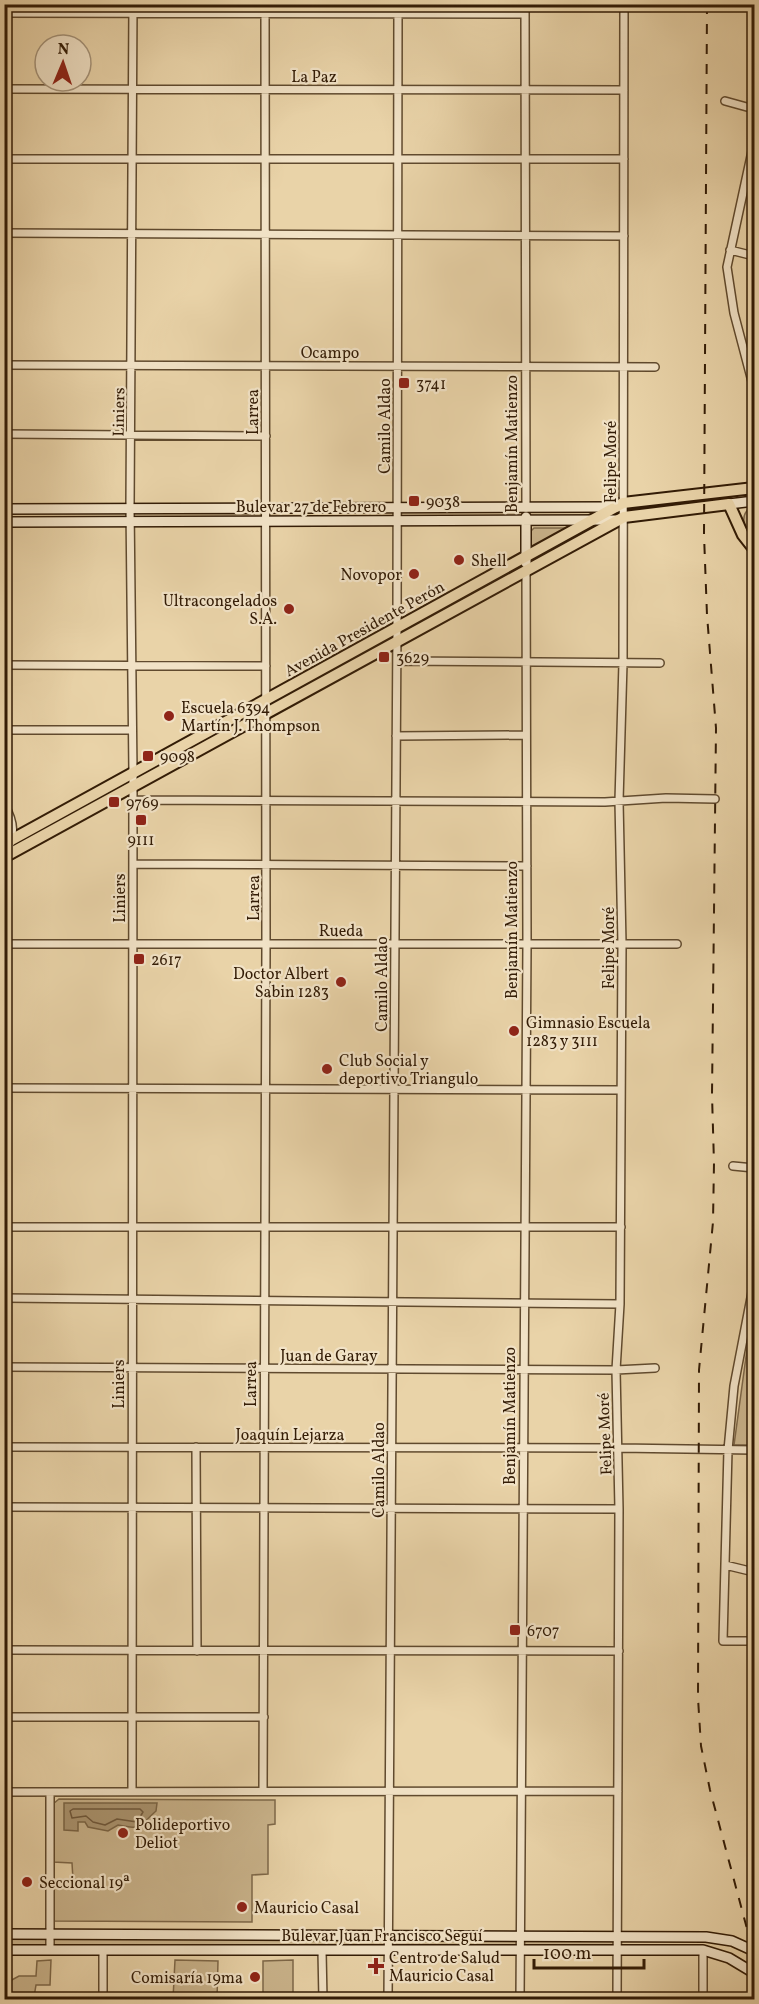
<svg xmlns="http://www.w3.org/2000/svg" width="759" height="2004" viewBox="0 0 759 2004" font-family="Vollkorn,serif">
<rect width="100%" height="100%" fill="#e9d3a8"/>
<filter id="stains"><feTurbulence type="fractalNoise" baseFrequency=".00333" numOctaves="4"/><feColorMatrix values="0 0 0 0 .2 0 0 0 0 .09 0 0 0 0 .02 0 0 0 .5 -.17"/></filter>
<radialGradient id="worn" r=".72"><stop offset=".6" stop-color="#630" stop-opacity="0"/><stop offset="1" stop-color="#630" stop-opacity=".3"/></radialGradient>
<path fill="#cab48c" stroke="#7e6849" stroke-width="1.5" d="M751,507l3,1v37c-6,-12 -18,-28 -3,-38z
M534,528h30v2l-35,19 1,-17z
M754,1298v147h-20z
M59,1799l216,1v24l-7,1v49l-16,1v47l-199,-1v-41h20l-1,-17 -19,-1v-58z
M5,1934l612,1v15h-612z
M51,1960l-1,25h-14l-2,12c-8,4 -17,3 -25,-1l-1,-14 11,-6h17l1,-15z
M175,1960l43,1 -1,38h-44z
M293,1960v39h-30v-38z"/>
<path fill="#ab9571" stroke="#7b6546" stroke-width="1.5" d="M64,1803h93l-1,8c-19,17 -12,19 -38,14l-10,6 -20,-4 -3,-5h-7v9l-14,-1z"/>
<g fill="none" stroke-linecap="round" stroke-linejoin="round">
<path stroke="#6f583c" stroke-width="1.5" d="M73,1809h67l3,3 -6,10 -20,-3 -12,6 -12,-3 -7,-6 -14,2 -2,-7z"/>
<g stroke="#604a2e" stroke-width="10">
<path id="minor" d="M525,4l1,504
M4,13l521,1
M4,89l620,1
M725,101l29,8
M754,142l-27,125 7,46 20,76
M4,159h620
M4,233l620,3
M730,250l24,6
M4,365l651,2
M4,434l262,2
M397,661l263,2
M4,665l262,1
M4,730h128
M396,736l130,-1
M133,800l472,2 61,-4 49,1
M4,804c15,26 7,34 0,60
M133,864l394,2
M4,944h673
M4,1088l617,2
M733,1166l21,2
M4,1227h617
M754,1282l-20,104 -6,64 -5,191h31
M4,1298l616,6
M4,1367l612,3 39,-2
M4,1447l615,1 135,2
M196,1447l1,204
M4,1507l615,2
M725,1565l29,7
M4,1650l615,1
M4,1717h260
M132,1791l1,-1018 -3,-266 3,-503
M263,1791l3,-847 -1,-940
M4,1792l614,-1
M50,1792v158
M103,1950v50
M703,1950v50
M322,1951l1,49
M388,2000l9,-1372 1,-624
M520,2000l7,-1056 -1,-374
M617,2000l2,-491 -3,-139 4,-66 2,-360 -3,-143 4,-138 1,-659"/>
</g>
<g stroke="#331c06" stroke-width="12">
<path id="secondary" d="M729,504l25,-3
M4,509l613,-2
M4,522l614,-2
M526,563v-46
M4,1934l702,3 26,4 22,10
M4,1950h699l26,8 25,15"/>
</g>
<g stroke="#331c06" stroke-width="14">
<path id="primary" d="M4,844l619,-341 131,-15
M4,857l620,-340 105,-13 14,31 11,14"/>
</g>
<use href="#minor" stroke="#f1e2c6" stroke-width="7"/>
<use href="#secondary" stroke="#f1e2c6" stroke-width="9"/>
<use href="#primary" stroke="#e9d3a8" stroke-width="10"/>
<path stroke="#331c06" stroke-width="2" stroke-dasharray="10 10" stroke-linecap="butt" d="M707,4l-3,531 3,80 9,113 -4,367 2,68 -1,59 -14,148 -1,328 3,48 9,44 44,165"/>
</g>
<g fill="#8f2418" stroke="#f1e2c6" stroke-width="2">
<rect x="398" y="377" width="12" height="12" rx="3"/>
<rect x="408" y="495" width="12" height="12" rx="3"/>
<circle cx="459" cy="560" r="6"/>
<circle cx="414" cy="574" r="6"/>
<circle cx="289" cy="609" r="6"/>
<rect x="378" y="651" width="12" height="12" rx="3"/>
<circle cx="169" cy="716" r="6"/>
<rect x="142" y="750" width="12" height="12" rx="3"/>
<rect x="108" y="796" width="12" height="12" rx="3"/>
<rect x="135" y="814" width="12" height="12" rx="3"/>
<rect x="133" y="953" width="12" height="12" rx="3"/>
<circle cx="341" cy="982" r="6"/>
<circle cx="514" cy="1031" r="6"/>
<circle cx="327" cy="1069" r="6"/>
<rect x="509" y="1624" width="12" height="12" rx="3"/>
<circle cx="123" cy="1833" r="6"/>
<circle cx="27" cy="1882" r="6"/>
<circle cx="242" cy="1907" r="6"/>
<path d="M373 1957h6v6h6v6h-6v6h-6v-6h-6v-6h6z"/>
<circle cx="255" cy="1977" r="6"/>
</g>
<g text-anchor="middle" stroke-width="4.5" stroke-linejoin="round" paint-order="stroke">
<g font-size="16" fill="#331c06" stroke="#f1e2c6">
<text x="314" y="82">La Paz</text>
<text x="330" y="358">Ocampo</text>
<text transform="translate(118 412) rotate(-89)" y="6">Liniers</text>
<text transform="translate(252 412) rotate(-90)" y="6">Larrea</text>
<text transform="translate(384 426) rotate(-90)" y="6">Camilo Aldao</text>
<text transform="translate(511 444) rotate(-90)" y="6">Benjamín Matienzo</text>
<text transform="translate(610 462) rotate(-90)" y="6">Felipe Moré</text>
<text x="311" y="512">Bulevar 27 de Febrero</text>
<text transform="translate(364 628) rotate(-29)" y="6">Avenida Presidente Perón</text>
<text transform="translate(119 898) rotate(-90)" y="6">Liniers</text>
<text transform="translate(253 898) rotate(-90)" y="6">Larrea</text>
<text x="341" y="936">Rueda</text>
<text transform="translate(511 930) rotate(-90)" y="6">Benjamín Matienzo</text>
<text transform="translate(608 948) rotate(-90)" y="6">Felipe Moré</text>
<text transform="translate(381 984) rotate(-90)" y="6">Camilo Aldao</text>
<text x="329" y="1361">Juan de Garay</text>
<text transform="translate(118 1384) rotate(-90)" y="6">Liniers</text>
<text transform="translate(250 1384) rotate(-90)" y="6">Larrea</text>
<text transform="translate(509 1416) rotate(-90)" y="6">Benjamín Matienzo</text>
<text x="290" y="1440">Joaquín Lejarza</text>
<text transform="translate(604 1434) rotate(-92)" y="6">Felipe Moré</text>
<text transform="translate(378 1470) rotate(-90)" y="6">Camilo Aldao</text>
<text x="382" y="1941">Bulevar Juan Francisco Seguí</text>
</g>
<g font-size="16" fill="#331c06" stroke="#f1e2c6" text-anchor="start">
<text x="416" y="389">3741</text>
<text x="426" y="507">9038</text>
<text x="471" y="566">Shell</text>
<text x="402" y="580" text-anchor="end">Novopor</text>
<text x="277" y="606" text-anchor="end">Ultracongelados<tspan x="277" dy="18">S.A.</tspan></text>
<text x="396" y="663">3629</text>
<text x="181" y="713">Escuela 6394<tspan x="181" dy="18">Martín J. Thompson</tspan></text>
<text x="160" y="762">9098</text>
<text x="126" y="808">9769</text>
<text x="141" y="845" text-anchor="middle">9111</text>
<text x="151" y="965">2617</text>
<text x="329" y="979" text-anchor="end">Doctor Albert<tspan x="329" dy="18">Sabin 1283</tspan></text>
<text x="526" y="1028">Gimnasio Escuela<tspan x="526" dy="18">1283 y 3111</tspan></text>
<text x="339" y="1066">Club Social y<tspan x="339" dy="18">deportivo Triangulo</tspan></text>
<text x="527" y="1636">6707</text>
<text x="135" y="1830">Polideportivo<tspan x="135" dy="18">Deliot</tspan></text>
<text x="39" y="1888">Seccional 19ª</text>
<text x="254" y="1913">Mauricio Casal</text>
<text x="389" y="1963">Centro de Salud<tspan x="389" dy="18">Mauricio Casal</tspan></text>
<text x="243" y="1983" text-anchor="end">Comisaría 19ma</text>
</g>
</g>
<rect width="759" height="2004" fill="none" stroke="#e9d3a8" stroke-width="24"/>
<rect x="6" y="6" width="747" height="1992" fill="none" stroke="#331c06" stroke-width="3"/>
<rect x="12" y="12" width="735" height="1980" fill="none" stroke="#331c06" stroke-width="1.5"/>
<g transform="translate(63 63) rotate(2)"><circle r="28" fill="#f1e2c6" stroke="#a59379" stroke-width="1.5"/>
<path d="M0-4.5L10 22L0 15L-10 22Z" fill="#8f2418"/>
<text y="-9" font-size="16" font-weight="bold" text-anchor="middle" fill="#331c06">N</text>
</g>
<path d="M534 1959v9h110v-9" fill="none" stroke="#331c06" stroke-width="3"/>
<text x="543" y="1959" font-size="18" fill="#331c06" stroke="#f1e2c6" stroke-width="4.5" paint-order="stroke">100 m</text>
<rect width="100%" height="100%" filter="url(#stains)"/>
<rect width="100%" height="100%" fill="url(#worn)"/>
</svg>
